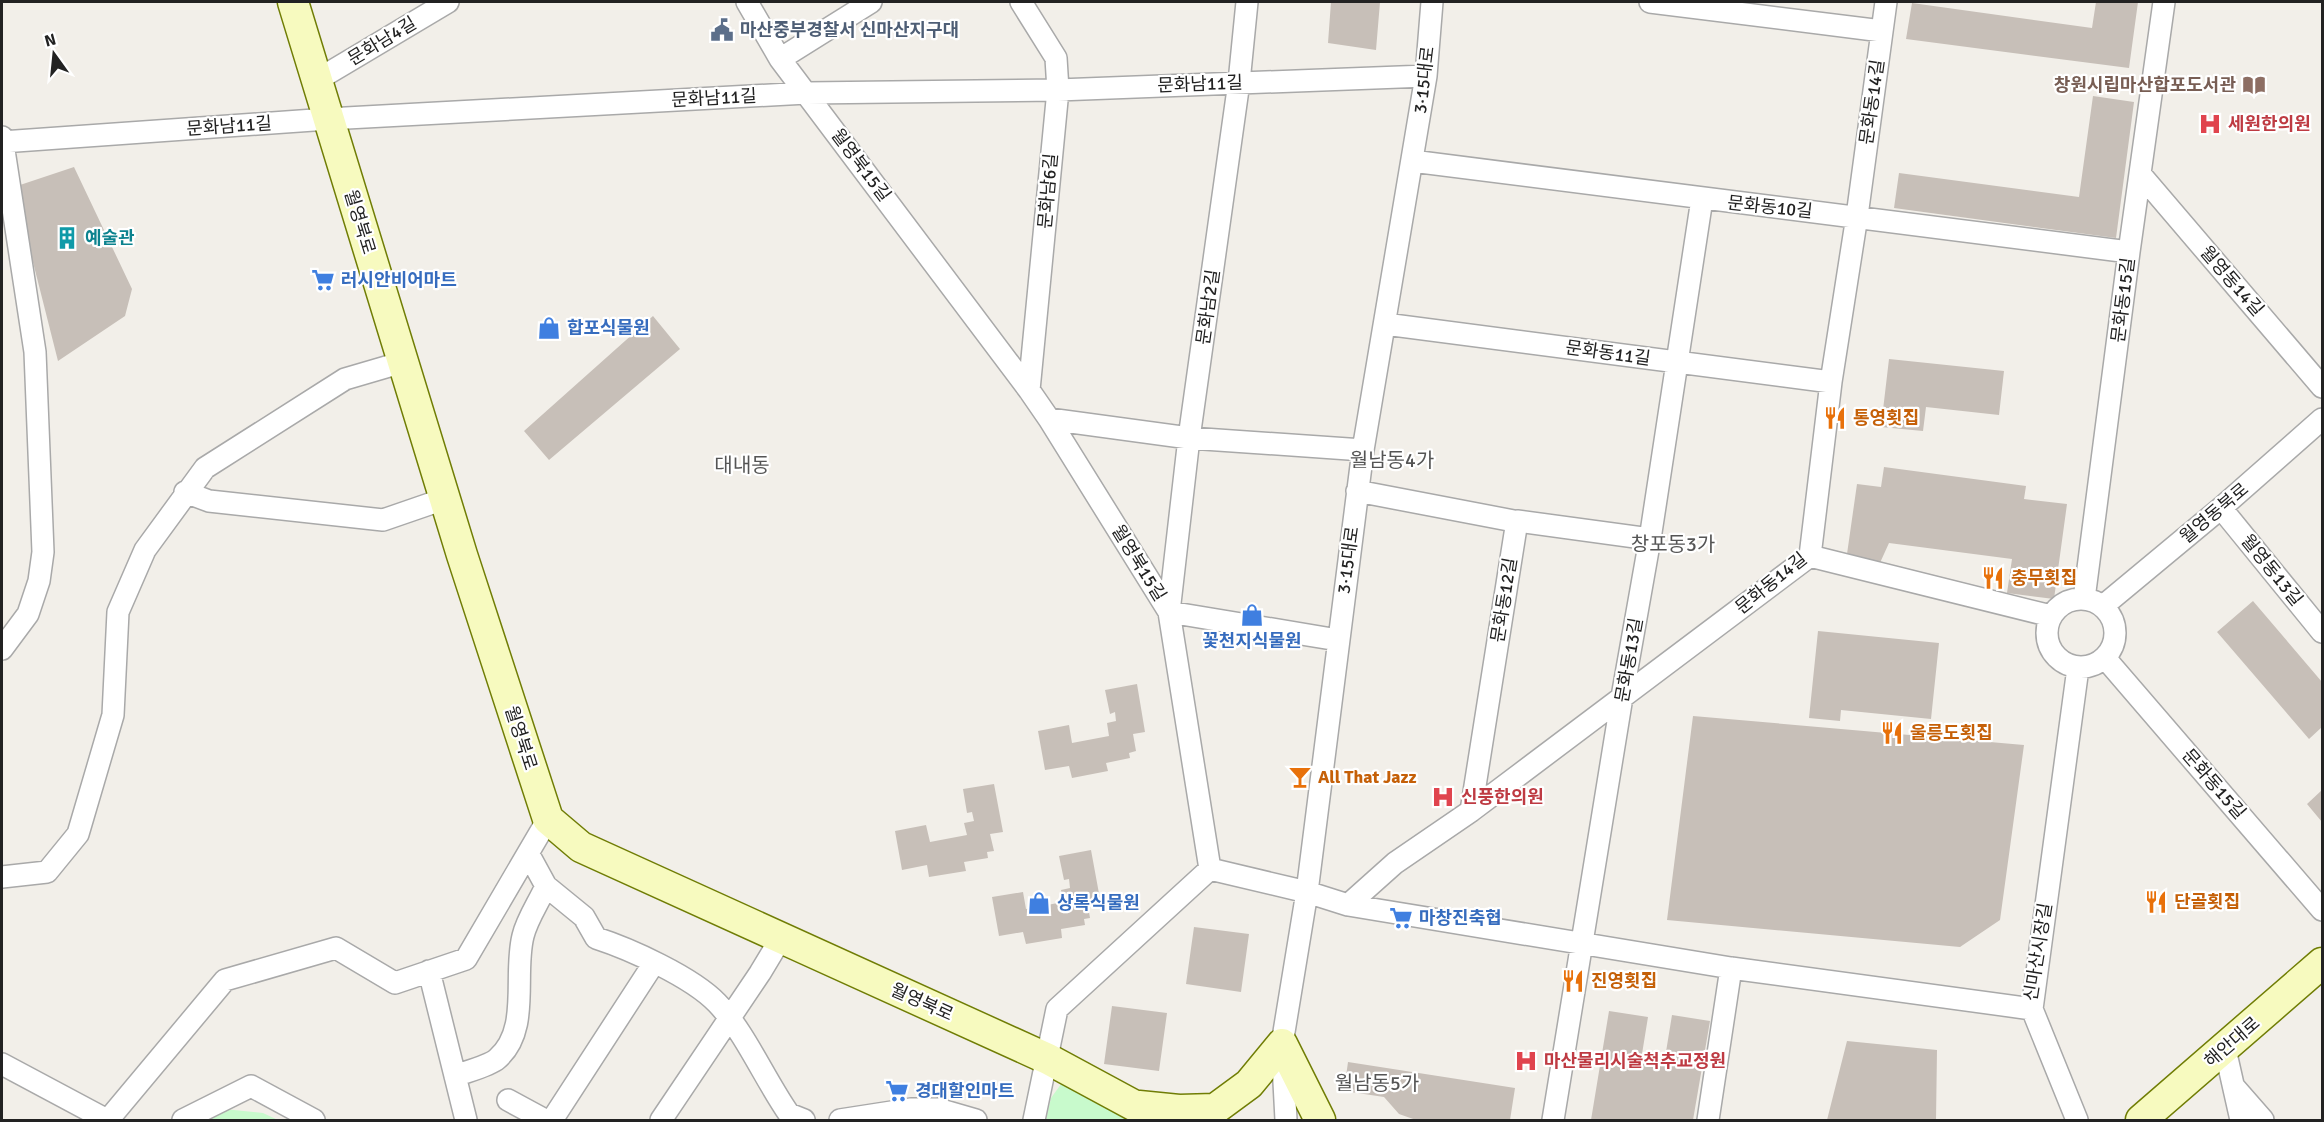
<svg xmlns="http://www.w3.org/2000/svg" width="2324" height="1122" viewBox="0 0 2324 1122" font-family="Signika,'Noto Sans KR',sans-serif">
<rect width="100%" height="100%" fill="#f2efe9"/>
<path fill="#c8facc" d="M1064,1080l83,40h-101l5,-22z
M224,1109l39,4 15,7h-77z"/>
<path fill="#c7bfb8" d="M1331,2h49l-4,48 -48,-7z
M2096,2h42l-9,66 -223,-29 6,-36 180,25z
M2093,96l41,6 -18,136 -222,-30 5,-35 180,24z
M74,167l58,122 -7,27 -67,45 -44,-174z
M653,316l27,33 -131,111 -25,-29z
M1889,359l115,12 -5,44 -73,-8 -3,24 -42,-4z
M1884,467l142,19 -2,13 43,5 -13,95 -47,-6 5,-34 -123,-16 -10,22 -33,-4 11,-77 24,3z
M2253,601l69,81v45l-13,12 -92,-107z
M1818,631l121,12 -8,76 -90,-9 -1,11 -31,-3z
M1137,684l8,48 -12,2 3,17 -7,2 1,5 -24,5 2,8 -36,7 -3,-12 -24,4 -7,-39 31,-6 3,18 37,-7 -2,-13 9,-2 -1,-9 -5,2 -5,-24z
M1693,716l331,29 -24,175 -40,27 -293,-27z
M994,784l9,48 -13,2 4,17 -7,1 1,6 -24,4 2,9 -37,6 -2,-12 -25,5 -7,-39 31,-6 4,17 37,-7 -3,-12 10,-2 -2,-9 -5,1 -4,-24z
M2322,790v32l-15,-18z
M1091,850l9,49 -13,2 3,17 -6,1 1,6 -24,4 1,9 -36,6 -3,-12 -24,4 -7,-39 31,-5 3,17 37,-7 -2,-12 9,-2 -1,-9 -5,1 -5,-24z
M1194,927l55,7 -8,58 -55,-8z
M1112,1006l55,7 -8,58 -55,-7z
M1609,1011l39,6 -6,37 23,4 7,-43 38,6 -17,99h-102z
M1847,1041l90,9 -1,70h-109z
M1348,1062l167,26 -5,32h-94l-17,-6 -15,-17 -40,-6z"/>
<g fill="none" stroke-linecap="round" stroke-linejoin="round">
<g stroke="#a9a9a9" stroke-width="24">
<path id="street" d="M747,2l33,57 249,331 20,29 120,193 41,257
M1021,2l35,56 2,32 -29,300
M1247,2l-8,80 -50,356 -20,174 169,28
M1650,2l232,29
M780,59l91,-57
M317,80l131,-78
M2,137l33,215 8,200 -4,29 -11,33 -26,35
M2,142l326,-23 479,-26 251,-3 368,-14
M1412,161l717,91
M2141,175l181,212
M1385,324l446,58
M1049,419l140,19 174,12
M1357,491l162,31
M185,492l24,9 174,19 61,-21
M2221,508l101,124
M1810,556l241,60
M2047 633a34 34 0 1 1 68 0a34 34 0 1 1-68 0Z
M2084,599l45,-347 35,-250
M2103,606l118,-98 101,-89
M2105,658l217,252
M1471,811l46,-290 133,18
M528,853l18,33 38,31 12,21c34,11 96,39 121,65 28,29 48,77 72,111l15,6
M1210,869l97,23 41,13 383,63 301,41
M2,877l45,-5 31,-38 35,-119 5,-103 27,-62 60,-82 140,-89 58,-17
M1348,905l47,-42 76,-52 339,-255 21,-174 26,-166 29,-214
M429,971l37,149
M2225,1049l16,71
M2,1064l105,56
M455,1076c10,-4 34,-10 42,-17 34,-29 16,-84 26,-123 4,-17 16,-34 23,-50
M2235,1088l28,32
M508,1100l37,20
M108,1120l117,-140 111,-32 59,35 71,-24 82,-140
M183,1120l68,-34 63,34
M552,1120l102,-157
M661,1120l99,-147 21,-35
M840,1120l71,-11h27l38,11
M1034,1120l23,-111 153,-140
M1286,1120l-4,-76 25,-152 56,-442 63,-374 6,-74
M1553,1120l69,-423 28,-158 52,-340
M1708,1120l23,-152
M2077,1120l-45,-111 46,-341"/>
</g>
<g stroke="#707d05" stroke-width="33">
<path id="secondary" d="M293,2l169,553 86,264 33,28 467,212 113,61
M1139,1106l40,4 36,-1 34,-25 33,-40 38,76
M2141,1120l181,-157"/>
</g>
<use href="#street" stroke="#fff" stroke-width="21"/>
<use href="#secondary" stroke="#f7fabf" stroke-width="30"/>
</g>
<defs>
<g id="civic-bare" transform="scale(1.8)"><path d="M-.6-6.5H3V-4.5H.6V-3L4-1V1h2V6H-6V1h2V-1L-.6-3ZM-1.2 2.5V6h2.4V2.5Z" fill="#5c6f8a" stroke="#fff" stroke-width="2.5" paint-order="stroke"/></g>
<g id="library-bare" transform="scale(1.8)"><path d="M-6-4Q-3-5.5-.7-3.5V5Q-3 3-6 4ZM6-4Q3-5.5 .7-3.5V5Q3 3 6 4Z" fill="#8d6e63" stroke="#fff" stroke-width="2.5" paint-order="stroke"/></g>
<g id="hospital-bare" transform="scale(1.8)"><path d="M-5-5h3v3.5h4V-5h3V5h-3V1.5h-4V5h-3Z" fill="#e0444e" stroke="#fff" stroke-width="2.5" paint-order="stroke"/></g>
<g id="building-bare" transform="scale(1.8)"><path d="M-4-6H4V6H1V3H-1V6H-4ZM-2.5-4.3h1.7v1.8h-1.7ZM.8-4.3h1.7v1.8H.8ZM-2.5-1h1.7V.8h-1.7ZM.8-1h1.7V.8H.8Z" fill="#0f9aa8" stroke="#fff" stroke-width="2.5" paint-order="stroke"/></g>
<g id="supermarket-bare" transform="scale(1.8)"><path d="M-6-5.5h2.5l.6 2H6L4.5 2H-2.5L-4.4-4H-6ZM-1.5 3.2a1.3 1.3 0 1 0 .1 0ZM3 3.2a1.3 1.3 0 1 0 .1 0Z" fill="#3f7fe0" stroke="#fff" stroke-width="2.5" paint-order="stroke"/></g>
<g id="shop-bare" transform="scale(1.8)"><path d="M-5-2.5h2.3a2.7 3.5 0 0 1 5.4 0H5L5.5 6h-11ZM-1.5-2.5h3a1.5 2.3 0 0 0-3 0Z" fill="#3f7fe0" stroke="#fff" stroke-width="2.5" paint-order="stroke"/></g>
<g id="restaurant-bare" transform="scale(1.8)"><path d="M-5-6h1v4h1v-4h1v4h1v-4h1v5L-1.5 .5V6h-2V.5L-5-1ZM5-6V6H3V1.5H1.5Q1.5-4 5-6Z" fill="#e8710a" stroke="#fff" stroke-width="2.5" paint-order="stroke"/></g>
<g id="bar-bare" transform="scale(1.8)"><path d="M-6-5H6L.8 .8V4.5H3.5V6h-7V4.5H-.8V.8Z" fill="#e8710a" stroke="#fff" stroke-width="2.5" paint-order="stroke"/></g>
</defs>
<g fill-rule="evenodd">
<use href="#civic-bare" x="722" y="30"/>
<use href="#library-bare" x="2254" y="85"/>
<use href="#hospital-bare" x="2210" y="124"/>
<use href="#building-bare" x="67" y="238"/>
<use href="#supermarket-bare" x="323" y="280"/>
<use href="#shop-bare" x="549" y="328"/>
<use href="#restaurant-bare" x="1835" y="418"/>
<use href="#restaurant-bare" x="1993" y="578"/>
<use href="#shop-bare" x="1252" y="615"/>
<use href="#restaurant-bare" x="1892" y="733"/>
<use href="#bar-bare" x="1300" y="777"/>
<use href="#hospital-bare" x="1443" y="797"/>
<use href="#restaurant-bare" x="2156" y="902"/>
<use href="#shop-bare" x="1039" y="903"/>
<use href="#supermarket-bare" x="1401" y="918"/>
<use href="#restaurant-bare" x="1573" y="981"/>
<use href="#hospital-bare" x="1526" y="1061"/>
<use href="#supermarket-bare" x="897" y="1091"/>
</g>
<g text-anchor="middle" stroke-width="4.5" stroke-linejoin="round" paint-order="stroke">
<g font-size="18" font-weight="bold" fill="#4e5e75" stroke="#fff" text-anchor="start">
<text x="740" y="36">마산중부경찰서 신마산지구대</text>
</g>
<g font-size="18" fill="#222" stroke="#fff">
<text transform="translate(382 41) rotate(-31)" y="6">문화남4길</text>
<text transform="translate(1424 80) rotate(-83)" y="6">3·15대로</text>
<text transform="translate(1200 84) rotate(-2)" y="6">문화남11길</text>
<text transform="translate(714 98) rotate(-3)" y="6">문화남11길</text>
<text transform="translate(1872 102) rotate(-82)" y="6">문화동14길</text>
<text transform="translate(229 126) rotate(-4)" y="6">문화남11길</text>
<text transform="translate(861 165) rotate(53)" y="6">월영북15길</text>
<text transform="translate(1048 191) rotate(-85)" y="6">문화남6길</text>
<text transform="translate(1770 207) rotate(6)" y="6">문화동10길</text>
<text transform="translate(360 222) rotate(73)" y="6">월영북로</text>
<text transform="translate(2232 281) rotate(49)" y="6">월영동14길</text>
<text transform="translate(2123 300) rotate(-83)" y="6">문화동15길</text>
<text transform="translate(1208 307) rotate(-82)" y="6">문화남2길</text>
<text transform="translate(1608 353) rotate(8)" y="6">문화동11길</text>
<text transform="translate(2214 513) rotate(-40)" y="6">월영동북로</text>
<text transform="translate(1348 560) rotate(-82)" y="6">3·15대로</text>
<text transform="translate(1139 563) rotate(58)" y="6">월영북15길</text>
<text transform="translate(2272 570) rotate(51)" y="6">월영동13길</text>
<text transform="translate(1771 583) rotate(-39)" y="6">문화동14길</text>
<text transform="translate(1504 600) rotate(-81)" y="6">문화동12길</text>
<text transform="translate(1629 660) rotate(-80)" y="6">문화동13길</text>
<text transform="translate(521 738) rotate(72)" y="6">월영북로</text>
<text transform="translate(2214 784) rotate(49)" y="6">문화동15길</text>
<text transform="translate(2038 952) rotate(-81)" y="6">신마산시장길</text>
<text transform="translate(922 1002) rotate(24)" y="6">월영북로</text>
<text transform="translate(2232 1042) rotate(-41)" y="6">해안대로</text>
</g>
<g font-size="18" font-weight="bold" fill="#785e54" stroke="#fff" text-anchor="end">
<text x="2236" y="91">창원시립마산합포도서관</text>
</g>
<g font-size="18" font-weight="bold" fill="#be3a42" stroke="#fff" text-anchor="start">
<text x="2228" y="130">세원한의원</text>
<text x="1461" y="803">신풍한의원</text>
<text x="1544" y="1067">마산물리시술척추교정원</text>
</g>
<g font-size="18" font-weight="bold" fill="#0d838f" stroke="#fff" text-anchor="start">
<text x="85" y="244">예술관</text>
</g>
<g font-size="18" font-weight="bold" fill="#366cbe" stroke="#fff" text-anchor="start">
<text x="341" y="286">러시안비어마트</text>
<text x="567" y="334">합포식물원</text>
<text x="1252" y="647" text-anchor="middle">꽃천지식물원</text>
<text x="1057" y="909">상록식물원</text>
<text x="1419" y="924">마창진축협</text>
<text x="915" y="1097">경대할인마트</text>
</g>
<g font-size="18" font-weight="bold" fill="#c56008" stroke="#fff" text-anchor="start">
<text x="1853" y="424">통영횟집</text>
<text x="2011" y="584">충무횟집</text>
<text x="1910" y="739">울릉도횟집</text>
<text x="1318" y="783">All That Jazz</text>
<text x="2174" y="908">단골횟집</text>
<text x="1591" y="987">진영횟집</text>
</g>
<g font-size="20" fill="#555" stroke="#fff">
<text x="1392" y="467">월남동4가</text>
<text x="742" y="472">대내동</text>
<text x="1673" y="551">창포동3가</text>
<text x="1377" y="1090">월남동5가</text>
</g>
</g>
<rect width="2324" height="1122" fill="none" stroke="#222222" stroke-width="6"/>
<g transform="translate(54 54) rotate(345)" stroke="#ffffff" stroke-width="4.5" paint-order="stroke">
<path d="M0-4.5L10 22L0 15L-10 22Z" fill="#222222"/>
<text y="-9" font-size="16" font-weight="bold" text-anchor="middle" fill="#222222">N</text>
</g>
</svg>
